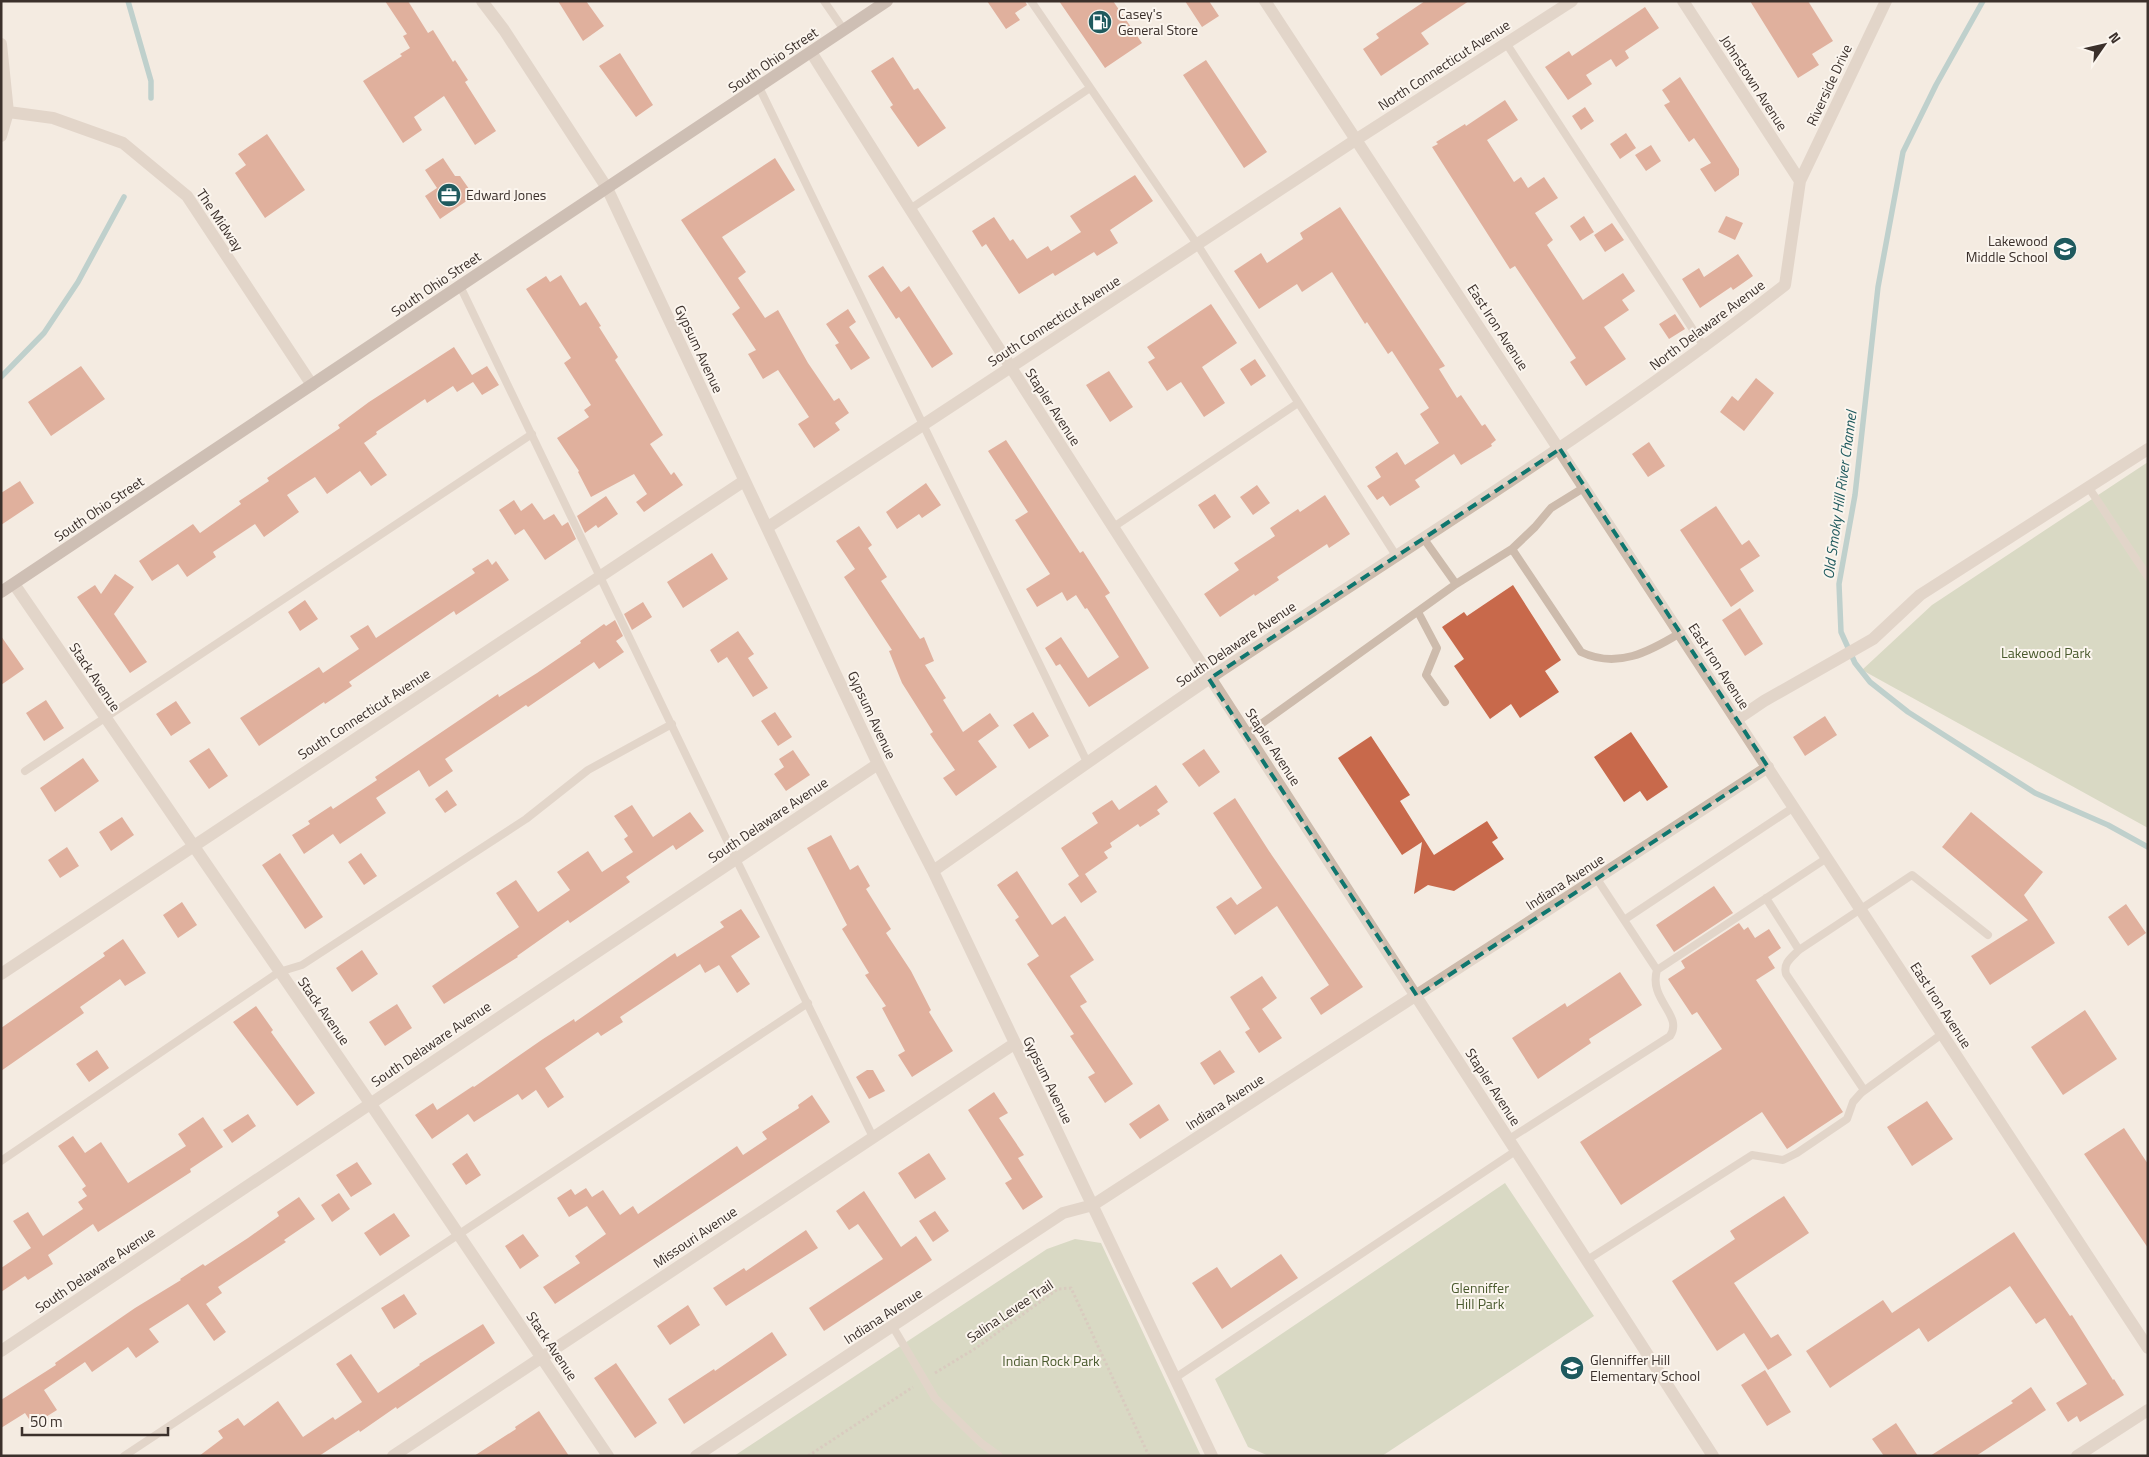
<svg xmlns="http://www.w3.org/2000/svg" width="2149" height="1457" viewBox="0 0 2149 1457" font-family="'Titillium Web',sans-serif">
<rect width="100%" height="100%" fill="#f4ebe1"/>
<path fill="#b8c4a0" d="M2148,462v366l-286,-158 70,-65z
M1505,1183l89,133 -212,140h-113l-21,-9 -33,-68z
M1075,1239l26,4 100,213h-467l313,-207z"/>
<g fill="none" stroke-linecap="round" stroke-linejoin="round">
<path stroke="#7fb0b2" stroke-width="5.5" d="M128,1l23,80v17
M1983,1l-47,84 -33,67 -25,135 -23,208 -16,89 2,48 14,31 15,19 38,30 127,81 73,32 40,22
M1,377l43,-44 34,-51 46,-85"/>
</g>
<path fill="#c8694b" d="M385,1h23l20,32 5,-3 20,32 2,-2 13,20 -3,2 31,49 -21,14 -31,-49 -30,21 8,13 -19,13 -40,-62 39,-25 -2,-2 10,-6 -7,-12 4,-2z
M558,1h28l18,25 -21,15z
M987,1h38l2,4 -12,8 5,7 -14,9z
M1059,1h54l29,42 -37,25z
M1185,1h24l10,15 -17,11z
M1425,1h44l-48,32 8,11 -48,32 -18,-27 16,-11 -3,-4z
M1750,1h58l25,40 -21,13 7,11 -21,13z
M1645,7l14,21 -34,23 4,7 -13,9 -5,-8 -25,16 6,9 -24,16 -23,-33 24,-16 3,5z
M620,53l33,52 -17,12 -37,-51z
M893,57l21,33 4,-2 28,40 -28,19 -28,-40 3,-2 -22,-34z
M1206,60l61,92 -23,16 -61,-93z
M1680,77l59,92v6l-24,17 -15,-23 11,-6 -17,-25 -5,4 -25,-37 6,-3 -8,-12z
M1505,100l13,20 -31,20 27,42 7,-5 7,11 16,-11 14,21 -23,15 18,27 -6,5 36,55 40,-27 12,18 -13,9 7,10 -25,17 22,32 -40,27 -16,-24 6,-4 -61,-92 -5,3 -78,-122 6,-3 -2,-2 29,-18 1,2z
M1585,107l9,14 -13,9 -9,-14z
M1626,133l10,15 -16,11 -10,-15z
M267,134l38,56 -40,28 -30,-45 11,-8 -8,-11z
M1651,145l10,16 -15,10 -11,-16z
M443,158l12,18h5l14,20 -34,23 -15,-23 12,-8 -12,-18z
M775,158l20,32 -73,47 24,35 -8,6 27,40 13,-8 30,53 26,38 5,-3 10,15 -14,10 5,7 -26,18 -16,-24 11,-7 -31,-47 -15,9 -15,-25 8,-4 -24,-36 8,-6 -59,-88z
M1135,175l18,26 -43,29 8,13 -21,13 -3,-4 -39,24 -2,-3 -34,21 -33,-50 -4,3 -10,-16 22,-14 16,24 3,-2 14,20 21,-13 3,5 30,-19 -11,-16z
M1340,207l105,159 -6,3 18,29 4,-3 21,31 3,-2 11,16 -5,4 1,2 -31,19 -7,-11 -39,26 5,7 -30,19 -7,-10 -6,4 -10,-14 14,-9 -6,-10 22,-15 8,13 34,-22 -19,-29 9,-6 -37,-57 -4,3 -21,-32 -2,2 -33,-52 -30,20 -5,-8 -38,25 -25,-38 27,-18 6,10 36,-24 -3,-6z
M1584,216l10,16 -14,9 -10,-15z
M1726,216l17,7 -8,17 -17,-8z
M1612,223l12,17 -19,12 -11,-17z
M1738,254l15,22 -20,14 -2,-3 -31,21 -18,-29 17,-11 5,9z
M883,266l18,26 8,-6 44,68 -21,14 -33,-51 -3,2 -28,-43z
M561,275l19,31 6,-4 15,24 -2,1 19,30 -3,3 48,75 -13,9 21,31 3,-3 9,13 -39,27 -8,-10 11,-8 -13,-20 -43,23 -13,-25 1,-1 -22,-33 32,-21 -5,-7 7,-5 -27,-42 7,-5 -45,-69 20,-13 4,6z
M1211,304l26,39 -35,24 23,36 -21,14 -23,-35 -14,9 -19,-29 7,-4 -8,-11z
M848,309l8,13 -7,5 21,31 -19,12 -16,-25 4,-2 -13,-19z
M1675,314l10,15 -16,10 -10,-15z
M454,347l18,28 15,-9 12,19 -17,10 -9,-13 -16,10 -4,-6 -26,17 -2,-4 -49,33 1,2 -13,9 23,32 -16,11 -11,-15 -33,23 -12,-17 -28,18 12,17 -35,25 -9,-13 -42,28 3,5 -29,20 -9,-13 -26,17 -13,-20 54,-37 7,9 41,-29 -2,-3 30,-20 -2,-3 73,-50 -2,-3 31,-23z
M1255,359l11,17 -15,10 -11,-17z
M81,366l24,33 -54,37 -23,-34z
M1109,371l24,36 -23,15 -24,-37z
M1756,378l18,15 -30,38 -24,-19 12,-16 6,5z
M1006,440l74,113 3,-2 27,42 -5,3 44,72 -60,39 -29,-43 -4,2 -11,-18 16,-11 27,41 31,-21 -32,-49 -2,1 -9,-14 -9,6 -5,-9 -25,15 -11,-18 24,-15 -35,-54 13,-8 -40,-61z
M1649,442l16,24 -17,11 -16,-23z
M20,481l14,22 -33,22v-32z
M926,483l15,22 -19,13 -3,-4 -22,15 -11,-17z
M1257,485l13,18 -17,12 -13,-18z
M1215,494l16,23 -17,12 -16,-24z
M1325,495l25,39 -21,14 -2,-4 -50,33 2,3 -24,16 -1,-2 -34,23 -16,-23 35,-24 -5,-7 41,-27 -5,-8 28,-19 2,3z
M606,496l12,18 -20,14 -2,-3 -11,8 -8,-17z
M514,500l7,11 11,-8 12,17 10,-6 8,12 6,-4 8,17 -31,21 -21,-31 -9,6 -16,-25z
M1716,506l26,39 7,-5 11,16 -20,13 14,22 -23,16 -51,-77z
M859,526l13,19 -4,3 19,29 -6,4 39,58 4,-2 10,24 -9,4 21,33 -3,2 20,32 27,-19 9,13 -21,15 19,26 -41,29 -13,-18 12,-8 -25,-36 3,-2 -31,-49 -13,-32 3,-1 -48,-73 11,-8 -19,-28z
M712,553l16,26 -45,29 -16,-26z
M488,559l4,6 4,-4 13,19 -53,35 -2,-4 -105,71 3,4 -27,18 -1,-2 -65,44 -19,-28 79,-51 4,6 36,-24 -9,-13 18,-11 8,13 99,-65 -3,-4z
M115,574l19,13 -20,27 33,48 -17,11 -53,-76 18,-12 6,9z
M1513,585l48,75 -16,11 14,21 -39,26 -9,-14 -21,15 -36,-53 10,-7 -22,-32 22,-15 3,4z
M305,600l13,19 -18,12 -12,-19z
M643,602l9,15 -20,13 -8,-16z
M1740,608l23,36 -18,12 -23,-36z
M615,620l8,16 -7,5 8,11 -25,17 -5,-7 -66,45 -2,-2 -81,54 8,12 -24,16 -10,-17 -43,28 10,15 -46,31 -7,-10 -29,20 -12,-19 18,-11 -2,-3 23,-15 2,3 44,-29 -2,-3 123,-83 1,3 38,-24 44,-30 -1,-2 24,-17 2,2z
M738,631l16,23 -6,4 20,30 -15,9 -26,-40 -9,6 -8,-13z
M1,636l23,33 -23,16z
M46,700l18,28 -20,13 -18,-28z
M176,701l15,22 -20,13 -15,-22z
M775,712l17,25 -14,9 -17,-25z
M1033,712l16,24 -20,13 -16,-24z
M1825,716l12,19 -32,21 -12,-19z
M1631,732l37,55 -21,14 -7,-10 -16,11 -30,-45z
M1371,736l39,59 -10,6 34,54 53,-34 11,17 -6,4 12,17 -50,32 -26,-6 -14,9 8,-52 -20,13 -64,-97z
M209,748l19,28 -19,13 -20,-28z
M1204,749l16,23 -21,15 -17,-23z
M793,750l17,25 -24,16 -12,-17 10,-7 -5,-8z
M83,758l16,23 -44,31 -15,-24z
M1156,785l12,17 -11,8 3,4 -20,13 -2,-3 -28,19 2,4 -8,5 4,6 -23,16 12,18 -16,11 -13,-19 11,-8 -18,-28 37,-25 -6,-10 20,-13 7,10z
M447,790l10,15 -12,8 -10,-14z
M1235,798l34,53 94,136 -42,28 -11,-17 19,-13 -52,-79 -42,29 -19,-28 15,-10 6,8 25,-17 -49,-75z
M632,805l21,32 37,-25 14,19 -28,19 -3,-5 -47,32 4,5 -38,26 -22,15 -2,-3 -51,36 1,1 -74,47 -12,-18 87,-59 -23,-34 20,-13 22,32 32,-22 -13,-18 31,-21 14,21 31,-20 -9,-13 4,-3 -14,-20z
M1971,812l72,60 -19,23 31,48 -65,42 -19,-29 57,-36 -86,-73z
M122,817l12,18 -23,16 -12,-19z
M831,835l19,35 8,-5 12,21 -4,3 25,40 -5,4 25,38 20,39 -2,2 24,39 -41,26 -14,-22 7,-4 -23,-43 4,-2 -21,-31 4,-2 -27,-44 5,-4 -40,-77z
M67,847l12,19 -19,12 -12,-18z
M280,853l43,64 -18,12 -43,-64z
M361,853l16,23 -13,9 -16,-23z
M1017,871l35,54 13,-9 29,44 -24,16 17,26 -7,4 53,78 -28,19 -17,-26 7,-4 -25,-37 4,-2 -47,-70 12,-8 -24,-36 4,-3 -22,-32z
M1714,886l19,27 -59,39 -18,-27z
M182,902l15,23 -19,13 -15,-23z
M2126,904l20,29 -18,13 -20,-29z
M741,909l19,28 -29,19 19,28 -13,9 -18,-28 -14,8 -5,-9 -80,53 3,5 -22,14 -3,-4 -53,36 19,29 -16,11 -12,-18 -14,10 -4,-6 -44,28 -6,-8 -36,25 -17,-24 18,-12 4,7 36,-24 1,1 69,-48 31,-20 1,3 100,-69 2,4 47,-30 -4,-5z
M1739,923l5,7 4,-3 7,11 14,-9 12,19 -13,9 7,11 -19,12 87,132 -56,37 -25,-37 -141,93 -41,-63 142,-93 -25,-37 -5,3 -24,-36 17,-11 -4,-7z
M123,939l23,34 -21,13 -5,-7 -40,28 4,6 -83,58v-43l104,-72 -2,-3z
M362,950l16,24 -26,18 -16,-24z
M1620,972l22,33 -53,34 2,4 -53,36 -26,-41 53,-35 2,4z
M1262,976l15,22 -15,11 20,29 -23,15 -14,-21 5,-3 -20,-32z
M397,1004l15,24 -27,18 -16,-24z
M256,1006l17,24 -2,2 44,61 -18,13 -64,-84z
M2085,1010l32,49 -54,36 -32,-48z
M97,1050l12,18 -20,14 -13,-18z
M1220,1050l15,22 -21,13 -14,-22z
M867,1070h6l12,21 -16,8 -13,-22z
M994,1092l14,21 -9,5 25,37 -6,3 25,39 -20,13 -18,-27 7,-4 -44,-69z
M812,1095l18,27 -275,182 -12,-17 37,-24 -5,-7 31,-22 -19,-28 -18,11 -12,-19 14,-9 4,6 11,-7 6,9 11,-7 17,25 13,-9 5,8 99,-68 6,9 24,-16 -5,-7 37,-24 -1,-3z
M1927,1101l26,38 -41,27 -25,-39z
M1159,1104l10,16 -29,19 -11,-15z
M248,1114l8,12 -24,17 -9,-13z
M203,1117l20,30 -33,22 1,3 -93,60 -5,-8 -45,31 5,9 -25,16 -3,-4 -24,16v-24l30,-20 -18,-27 15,-9 15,24 40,-27 -5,-7 9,-6 -5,-7 4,-3 -28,-40 15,-10 12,17 16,-11 27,41 58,-37 -8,-12z
M2124,1128l24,36v84l-64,-94z
M467,1153l14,22 -15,10 -14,-21z
M929,1153l17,26 -31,20 -17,-26z
M357,1162l15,22 -21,13 -15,-22z
M864,1191l37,56 15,-11 16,24 -108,71 -15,-23 74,-49 -25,-35 -9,6 -13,-19z
M339,1193l11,16 -18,13 -11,-17z
M1784,1196l25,37 -75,50 37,55 7,-4 14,21 -24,15 -24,-37 -27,18 -45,-70 63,-42 -5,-8z
M299,1197l16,22 -31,21 2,2 -68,45 4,6 -16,11 20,28 -12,9 -26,-37 -39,25 10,13 -23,16 -8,-11 -36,25 -7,-10 -41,28 13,20 -24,15 -8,-12 -24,15v-28l55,-35 -1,-2 80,-55 46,-28 -1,-1 23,-15 2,2 43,-28 31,-22 -2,-4z
M935,1211l14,20 -16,11 -14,-21z
M394,1213l16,23 -30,20 -16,-23z
M806,1230l12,18 -92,58 -13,-18 31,-20 2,3z
M2014,1232l56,84 2,-1 41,65 1,-1 10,16 -44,27 -3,-6 -9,6 -12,-19 31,-19 -42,-66 -9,6 -26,-38 -82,56 -9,-14 -89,60 -24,-37 77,-51 9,13z
M523,1234l16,22 -19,13 -15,-23z
M1281,1254l17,24 -76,51 -30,-46 25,-16 14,21z
M404,1294l13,20 -23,15 -13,-21z
M688,1305l12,20 -30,20 -13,-19z
M483,1324l12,19 -98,66 -1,-2 -36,25 -1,-2 -40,26h-120l24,-18 -5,-7 20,-13 6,8 34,-25 25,36 30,-20 2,3 27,-18 -26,-38 15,-10 27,39 42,-28 -1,-1z
M772,1332l15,23 -103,69 -16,-25 46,-30 1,2z
M616,1363l41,60 -22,15 -41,-60z
M1765,1370l26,42 -24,14 -26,-41z
M2031,1387l15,23 -70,46h-46l83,-53 -2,-2z
M539,1411l30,45h-95l42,-27 -1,-2z
M1896,1423l22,33h-34l-12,-17z"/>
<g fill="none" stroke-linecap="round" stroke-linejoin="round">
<path stroke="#b9a596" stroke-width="3" stroke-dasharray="2.5 2.5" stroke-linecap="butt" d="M935,1373l41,-25 82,-59 13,-1 78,168
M808,1456l105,-69"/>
<path stroke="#cdbbac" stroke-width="8" d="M824,1l20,29
M1031,1l166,243 200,313
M1506,43l199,305
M759,87l329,677
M910,209l180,-121
M460,286l276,573 137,278
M2089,488l59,89
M1112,528l186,-125
M1424,539l32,45 56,-35 23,-22 16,-19 34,-21
M1512,549l69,103c36,17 68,0 99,-19
M1418,612l19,36 -11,27 19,27
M1247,734l209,-150
M25,771l507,-337
M1597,879l60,91
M1766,898l33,52
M1624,920l170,-113
M1864,1090l-78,-116c-3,-11 5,-16 13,-24l113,-75 76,60
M1509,1139l161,-103c14,-21 -22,-36 -13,-66l170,-112
M1,1161l278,-189 23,-7 224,-146 62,-49 84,-46
M1587,1260l165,-105 31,5 14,-7 50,-34 6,-17 8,-9 81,-59
M893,1327l42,71 46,45 18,13
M1175,1378l342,-228
M124,1456l684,-453"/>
<path stroke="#cdbbac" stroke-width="12" d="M482,1l22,29 103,158 271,576 55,107 279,585
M1683,1l117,180
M1,44l7,68 -7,24
M811,52c296,471 601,936 902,1404
M1,111l52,7 70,25 64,53 125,189
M768,527l589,-388 215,-138
M14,584l356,519 238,353
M1736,720l28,-19 109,-62 47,-44 228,-146
M933,871c92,-64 184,-130 277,-193 194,-129 392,-250 575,-393l15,-104 86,-180
M1,974l743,-493
M1,1351l877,-587
M393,1456l621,-412
M696,1456l367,-243 30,-8 675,-438
M2077,1456l71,-46"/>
<path stroke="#cdbbac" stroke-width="12" d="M1265,1l883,1347"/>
<path stroke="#a18a7d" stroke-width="12" d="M1,592l886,-591"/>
</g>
<path d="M0 0H2149V1457H0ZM1560,449l208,318 -351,229 -208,-317z" fill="#f4ebe1" fill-opacity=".55" fill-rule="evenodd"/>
<path fill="none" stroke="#0f766e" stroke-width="4" stroke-dasharray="10 6" stroke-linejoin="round" d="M1560,449l208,318 -351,229 -208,-317z"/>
<defs>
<g id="fuel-disc" transform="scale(1.25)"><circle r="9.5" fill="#1f5a5e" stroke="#fbf5ee"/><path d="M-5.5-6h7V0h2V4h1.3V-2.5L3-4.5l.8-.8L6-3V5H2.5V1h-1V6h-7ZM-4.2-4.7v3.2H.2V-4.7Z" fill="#fff"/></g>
<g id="office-disc" transform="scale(1.25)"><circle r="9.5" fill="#1f5a5e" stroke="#fbf5ee"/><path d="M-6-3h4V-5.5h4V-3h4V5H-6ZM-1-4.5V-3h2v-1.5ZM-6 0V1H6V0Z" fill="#fff"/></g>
<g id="school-disc" transform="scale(1.25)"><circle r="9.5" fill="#1f5a5e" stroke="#fbf5ee"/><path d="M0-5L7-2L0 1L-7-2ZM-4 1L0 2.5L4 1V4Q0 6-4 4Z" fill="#fff"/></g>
</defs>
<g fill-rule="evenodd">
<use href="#fuel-disc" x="1100" y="22"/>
<use href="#office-disc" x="449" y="195"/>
<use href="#school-disc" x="2065" y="249"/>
<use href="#school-disc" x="1572" y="1368"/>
</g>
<g text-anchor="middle" stroke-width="4" stroke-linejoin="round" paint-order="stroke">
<g font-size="14" fill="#3b302b" stroke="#fbf5ee" text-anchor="start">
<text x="1118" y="19">Casey's<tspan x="1118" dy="16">General Store</tspan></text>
<text x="466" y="200">Edward Jones</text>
<text x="2048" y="246" text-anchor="end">Lakewood<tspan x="2048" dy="16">Middle School</tspan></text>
<text x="1590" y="1365">Glenniffer Hill<tspan x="1590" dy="16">Elementary School</tspan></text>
</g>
<g font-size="14" fill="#3b302b" stroke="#fbf5ee">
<text transform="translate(773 60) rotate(-34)" y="5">South Ohio Street</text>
<text transform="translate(1444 65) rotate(-33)" y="5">North Connecticut Avenue</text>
<text transform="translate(1754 83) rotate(57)" y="5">Johnstown Avenue</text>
<text transform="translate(1829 85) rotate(-65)" y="5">Riverside Drive</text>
<text transform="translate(220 220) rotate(56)" y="5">The Midway</text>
<text transform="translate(436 284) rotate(-34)" y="5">South Ohio Street</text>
<text transform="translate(1054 321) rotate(-33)" y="5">South Connecticut Avenue</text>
<text transform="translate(1707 325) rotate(-37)" y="5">North Delaware Avenue</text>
<text transform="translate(1498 327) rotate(57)" y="5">East Iron Avenue</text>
<text transform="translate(699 349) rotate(65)" y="5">Gypsum Avenue</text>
<text transform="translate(1053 407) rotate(57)" y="5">Stapler Avenue</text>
<text transform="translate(99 509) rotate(-34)" y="5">South Ohio Street</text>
<text transform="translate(1236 644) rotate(-34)" y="5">South Delaware Avenue</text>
<text transform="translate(1719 666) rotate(57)" y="5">East Iron Avenue</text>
<text transform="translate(95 677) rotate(56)" y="5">Stack Avenue</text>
<text transform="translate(364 714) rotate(-33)" y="5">South Connecticut Avenue</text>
<text transform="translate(872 715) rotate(65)" y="5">Gypsum Avenue</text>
<text transform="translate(1273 747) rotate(57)" y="5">Stapler Avenue</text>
<text transform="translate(768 820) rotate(-34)" y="5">South Delaware Avenue</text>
<text transform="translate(1565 882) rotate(-33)" y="5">Indiana Avenue</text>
<text transform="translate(1941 1005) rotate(57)" y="5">East Iron Avenue</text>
<text transform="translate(324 1011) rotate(55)" y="5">Stack Avenue</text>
<text transform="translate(431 1044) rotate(-34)" y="5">South Delaware Avenue</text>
<text transform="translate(1048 1080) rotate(64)" y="5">Gypsum Avenue</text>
<text transform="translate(1493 1087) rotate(57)" y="5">Stapler Avenue</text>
<text transform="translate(1225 1102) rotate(-33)" y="5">Indiana Avenue</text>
<text transform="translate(695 1237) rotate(-34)" y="5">Missouri Avenue</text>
<text transform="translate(95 1270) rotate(-34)" y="5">South Delaware Avenue</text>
<text transform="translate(1010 1311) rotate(-34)" y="5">Salina Levee Trail</text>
<text transform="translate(883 1316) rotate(-33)" y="5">Indiana Avenue</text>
<text transform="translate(552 1346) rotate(56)" y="5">Stack Avenue</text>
</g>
<g font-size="14" fill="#4a5a2e" stroke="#fbf5ee">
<text x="2046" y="658">Lakewood Park</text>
<text x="1480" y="1293">Glenniffer<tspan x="1480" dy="16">Hill Park</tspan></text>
<text x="1051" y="1366">Indian Rock Park</text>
</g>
<g font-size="15" font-style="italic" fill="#1f5a5e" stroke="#fbf5ee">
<text transform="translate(1840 495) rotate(-82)" y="5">Old Smoky Hill River Channel</text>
</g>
</g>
<rect width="2149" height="1457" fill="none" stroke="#3b302b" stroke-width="5"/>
<g transform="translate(2104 45) rotate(56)" stroke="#fbf5ee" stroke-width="4" paint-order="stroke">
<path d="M0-4L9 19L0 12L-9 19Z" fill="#3b302b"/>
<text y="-8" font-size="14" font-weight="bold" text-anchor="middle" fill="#3b302b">N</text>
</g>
<path d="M22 1427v8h146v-8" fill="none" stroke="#3b302b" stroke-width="2.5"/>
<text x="30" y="1427" font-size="15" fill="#3b302b" stroke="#fbf5ee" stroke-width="4" paint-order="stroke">50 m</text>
</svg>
